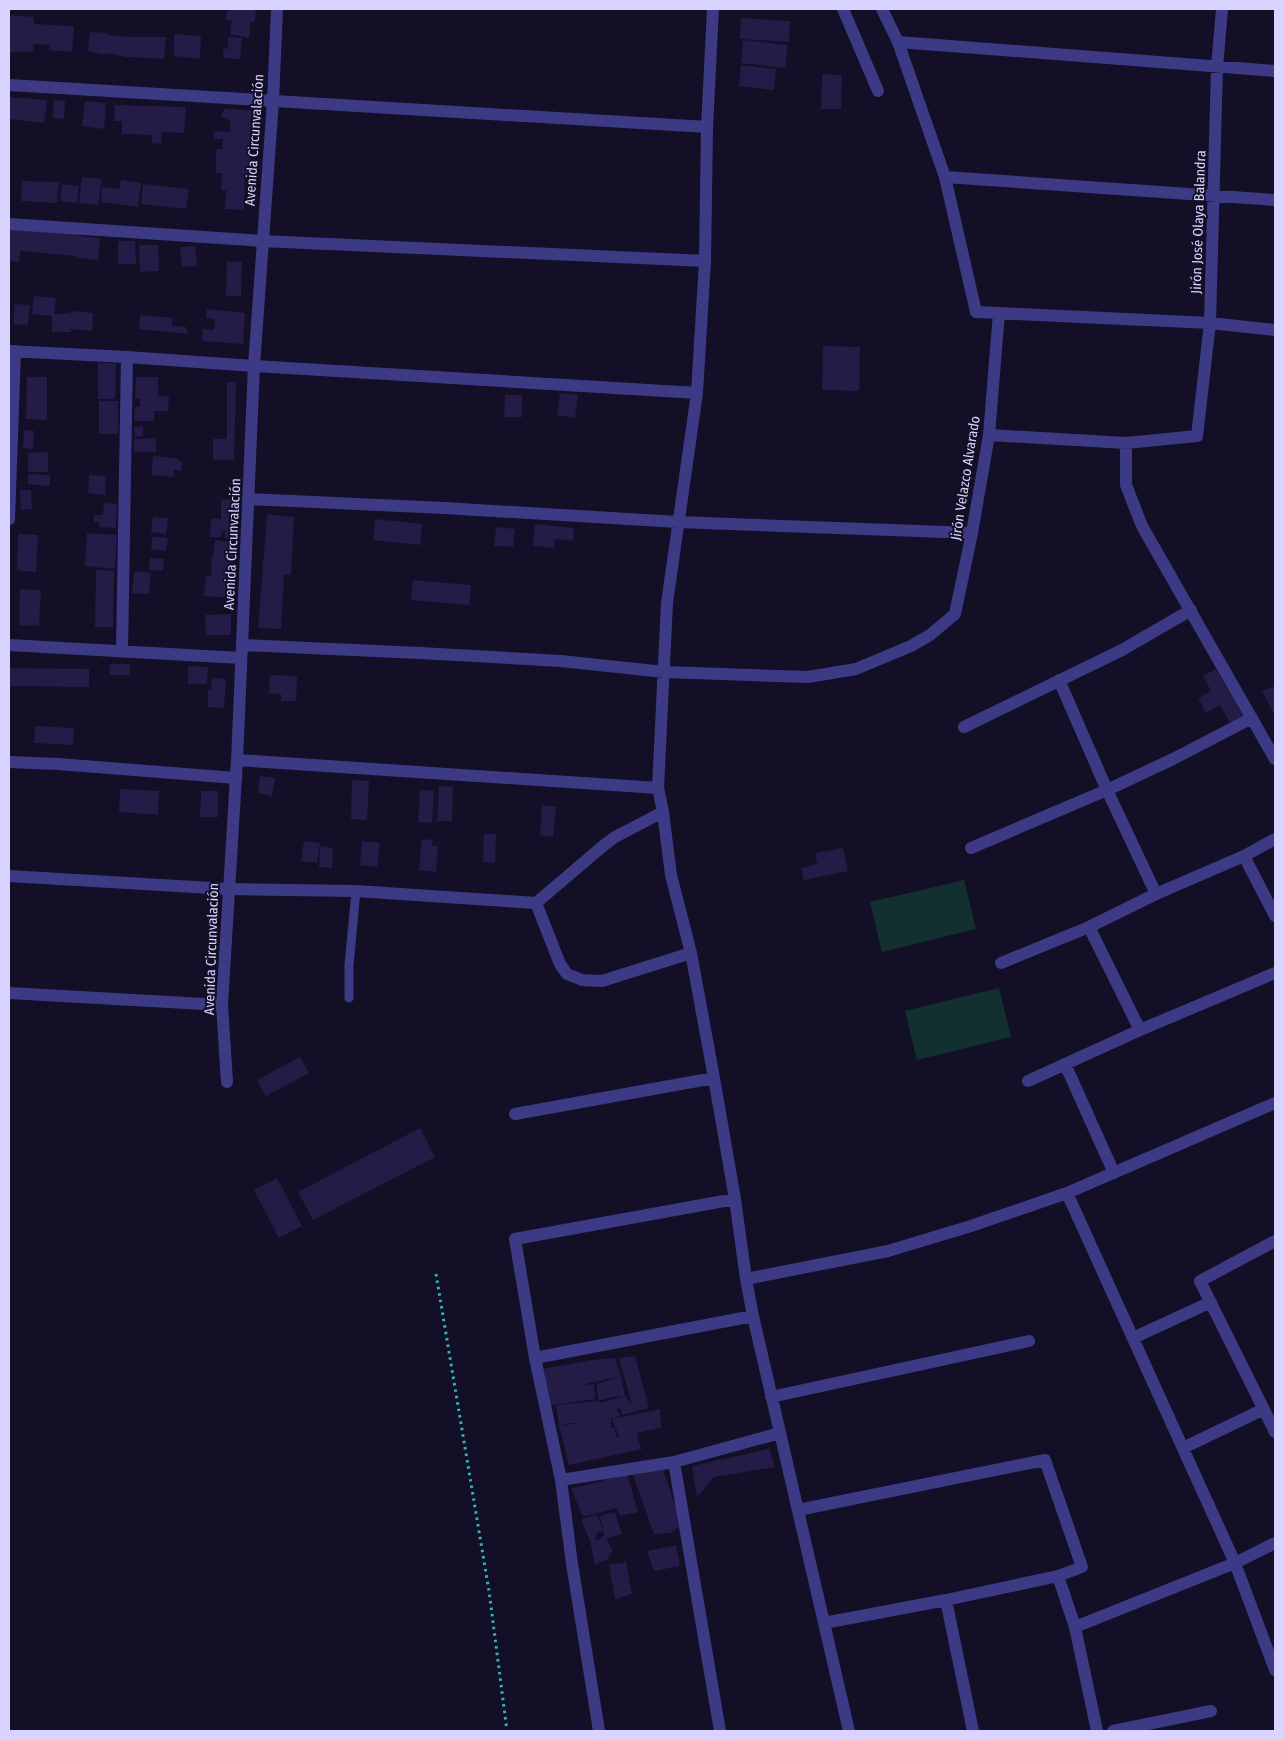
<svg xmlns="http://www.w3.org/2000/svg" width="1284" height="1740" viewBox="0 0 1284 1740" font-family="'Fira Sans Condensed',sans-serif">
<rect width="100%" height="100%" fill="#130f26"/>
<path fill="#12302f" d="M964,880l12,49 -94,23 -12,-50z
M999,988l12,49 -94,23 -12,-49z"/>
<path fill="#241b47" d="M227,9h29l-1,13h-4l-2,16 -19,-4 2,-14h-6z
M11,15l23,2v7l40,2 -2,26 -23,-2 1,-13 -1,8 -16,-1v8h-24v-35h2z
M741,18l49,3 -1,21 -49,-3z
M90,32l18,1v2l21,2h37l-2,22 -38,-2 -19,-4v2l-19,-4z
M174,34l27,2 -1,23 -26,-3z
M228,37l14,1 -2,21 -16,-1 -1,-10 5,1z
M743,40l45,5 -3,23 -44,-5z
M741,65l35,4 -2,21 -35,-4z
M822,74l20,1 -1,34h-20z
M9,97l38,3 -3,23 -35,-4z
M54,100l11,1 -1,18 -11,-1z
M85,101l21,2 -2,26 -22,-3z
M115,105l71,2 -2,26 -22,-1 -1,12 -9,-1v-8l-30,-1v-13h-8z
M224,109l28,1 -1,64h-6l-1,36 -19,-1 1,-18 -5,-1 1,-17h-6v-24h6l1,-10h-9v-8l16,1v-11l-9,-4z
M82,177l20,2 -4,26 -19,-2z
M121,180l20,3 -3,24 -37,-5 1,-15 18,2z
M22,181l37,1 -2,21 -36,-2z
M62,184l17,2 -2,17 -17,-2z
M143,184l46,5 -3,20 -45,-5z
M9,225l69,6v5l22,2 -2,22 -21,-2v-2l-57,-5 -1,11 -10,-1z
M118,241h17l1,23h-18z
M139,245h19l1,26 -19,1z
M195,246l2,20 -15,1 -2,-20z
M227,261l15,1 -1,34h-15z
M34,296l22,2 -2,16 16,-1v7l1,-9 22,2 -1,18 -22,-2 1,3h-19v-16l-20,-2z
M15,304l15,1 -2,20 -15,-1z
M207,309l38,4 -2,31 -41,-3 1,-12 11,1 1,-11 -9,-1z
M140,315l33,3 -1,8 14,1 2,7 -49,-5z
M823,346l37,1 -1,44 -37,-1z
M98,363h18l-1,36h-17z
M27,377h20v43l-21,-1z
M136,377h22v19h11l-1,15h-14v10h-20l1,-14h5v-8h-5z
M227,382h9l-2,78h-21v-21h14z
M560,393l18,2 -3,23 -18,-3z
M505,395h17v22h-18z
M99,401h19v33h-19z
M143,426v10l-8,1 -1,-10z
M24,430l10,1 -1,18 -10,-1z
M156,438v14h-22v-13z
M48,452v20h-20v-19z
M153,456l23,2 6,4 -1,9 -7,-1 -1,7 -22,-2z
M28,474l22,1v11l-22,-2z
M89,475l17,1 -1,19 -17,-2z
M20,490h11l1,19 -11,1z
M221,499l12,1 -1,38h-7v-8l-3,1 -1,6h-11l1,-18h10z
M104,503l13,1 -1,24 -18,-1 2,-5h-6v-7h9z
M267,514l27,3 -3,58h-7l-3,54 -23,-1z
M153,517l15,1 -2,16 -15,-2z
M375,519l47,5 -2,21 -47,-5z
M535,524l39,4 -1,13 -18,-2 -1,9 -21,-2z
M496,527l19,2 -2,18 -19,-1z
M87,533l30,2 -2,34 -30,-3z
M18,534l20,1 -2,37 -19,-2z
M152,537l16,1 -2,13 -15,-2z
M215,540l20,2 -1,17 -3,-1 -1,19 3,1 -1,20 -28,-2 2,-20h5l1,-19h1z
M150,558l14,1 -1,12 -14,-1z
M96,570l18,1 -1,56h-18z
M134,571l17,2 -2,21 -17,-1z
M413,580l58,5 -2,20 -58,-5z
M20,589l21,1 -2,36 -20,-1z
M231,614v21h-25l-1,-20z
M110,664h20v11h-21z
M188,666l20,1 -1,17h-19z
M9,668l80,1v18l-80,-1z
M1216,669l27,47 -13,7 -10,-18 -14,8 -8,-15 13,-7 -8,-15z
M270,675l27,1 -1,25h-15v-7l-12,-1z
M212,678l14,1 -2,29 -16,-1v-17l3,1z
M1275,686v30l-13,-25z
M35,726l39,2 -1,17 -39,-2z
M260,776l15,2 -3,18 -14,-3z
M352,780l17,1 -2,39 -16,-1z
M439,786l14,1 -1,34h-15z
M120,789l39,2 -1,24 -39,-3z
M420,790l14,1 -2,32 -14,-1z
M201,791h17v26h-18z
M542,805l14,2 -3,30 -13,-2z
M484,834h12l-1,29 -12,-1z
M422,839l11,1 -1,6h6l-2,26 -17,-2z
M304,841l16,2 -3,20 -16,-2z
M362,841l18,2 -3,24 -17,-2z
M320,846l13,2 -1,20 -13,-1z
M843,848l5,23 -44,9 -3,-12 16,-4 -2,-11z
M300,1057l9,16 -43,23 -9,-16z
M420,1128l15,29 -122,63 -15,-28z
M277,1178l25,48 -23,12 -25,-48z
M635,1356l14,52 -27,7 -2,-7 -3,1 3,6 -4,3h-5v-2v12l4,-1 1,10 3,-1 -5,-12 -2,-5 48,-10 1,19 -24,5 2,10 3,6 -73,16 -10,-39 20,-3h-9l-11,3 -3,-21 42,-4 2,2 25,-7 -14,1 -13,4 -1,-17 24,-8 4,20 7,9 -13,-47z
M615,1358l6,18 -43,10 16,-2 1,15 -44,6 -8,-36 49,-9z
M769,1449l6,18 -61,10 -17,20 -5,-31z
M663,1469l14,42 2,16 -9,6 -16,1 -21,-59z
M627,1474l11,38 -18,4 -3,-8 -34,9 -12,-28z
M615,1512l7,22 -16,5h-6l4,-4 -4,-19z
M597,1515l6,16 -6,2 -2,7 11,-1 7,11 -5,9 -13,6 -5,-24 -9,-22z
M676,1545l4,21 -26,5 -7,-20z
M626,1562l6,32 -17,5 -6,-34z"/>
<g fill="none" stroke-linecap="round" stroke-linejoin="round">
<path stroke="#2fb8b0" stroke-width="3" stroke-dasharray="2.5 4" stroke-linecap="butt" d="M436,1274l53,317 18,140"/>
<path stroke="#3d3a85" stroke-width="9" d="M349,998v-33l7,-74"/>
<path stroke="#3d3a85" stroke-width="12" d="M898,42l377,29
M9,85l698,42
M945,177l330,23
M9,224l253,17 443,20
M976,312l234,11 65,7
M9,351l118,6 127,9 443,27
M989,435l137,8 71,-7 13,-113 7,-256 5,-58
M1126,443v42l16,41 133,233
M249,499l195,9 234,14 294,11
M9,519l6,-168
M9,645l232,13
M242,645l178,8 141,8 103,11 144,5 48,-8 55,-23 19,-11 25,-21 17,-81 17,-98 10,-122
M122,651l5,-294
M1059,680l48,110 49,104
M964,727l158,-77 69,-40
M237,760l421,28
M9,762l49,2 178,14
M663,812l8,63 20,78 23,125 21,121 11,80 7,37 96,415
M971,848l136,-58 66,-31 79,-41
M1244,856l31,60
M9,876l219,13 128,2 180,12 67,-57 12,-9 48,-25 -5,-24 9,-185 30,-210 8,-132 2,-134 6,-118
M536,903l24,61 7,10 15,6 20,1 89,-28
M1089,927l51,103
M1001,963l88,-36 67,-33 88,-38 31,-17
M9,993l213,12
M1065,1064l49,109
M1028,1081l112,-51 135,-57
M515,1114l199,-36
M1067,1193l168,370 40,107
M1275,1241l-75,40 75,151
M746,1279l142,-28 83,-25 96,-33 208,-90
M1133,1338l78,-36
M535,1358l218,-42
M771,1397l258,-56
M1183,1448l81,-39
M674,1462l46,269
M561,1480l113,-18 106,-29
M798,1510l247,-50 37,107 -24,9 -112,24 -122,23
M1058,1576l17,51 22,104
M946,1600l27,131
M1075,1627l160,-64 40,-20
M599,1731l-27,-167 -11,-84 -26,-122 -20,-119 220,-40
M1113,1731l98,-20"/>
<path stroke="#3d3a85" stroke-width="12" d="M843,9l35,82
M882,9l16,33 47,135 31,135
M227,1082l-5,-77 15,-245 17,-394 19,-265 4,-92"/>
</g>
<g text-anchor="middle" stroke-width="4" stroke-linejoin="round" paint-order="stroke">
<g font-size="14" fill="#d9d4ff" stroke="#130f26">
<text transform="translate(254 140) rotate(-86)" y="5">Avenida Circunvalación</text>
<text transform="translate(1198 222) rotate(-88)" y="5">Jirón José Olaya Balandra</text>
<text transform="translate(965 478) rotate(-81)" y="5">Jirón Velazco Alvarado</text>
<text transform="translate(232 544) rotate(-87)" y="5">Avenida Circunvalación</text>
<text transform="translate(211 949) rotate(-88)" y="5">Avenida Circunvalación</text>
</g>
</g>
<rect width="1284" height="1740" fill="none" stroke="#d9d4ff" stroke-width="20"/>
</svg>
